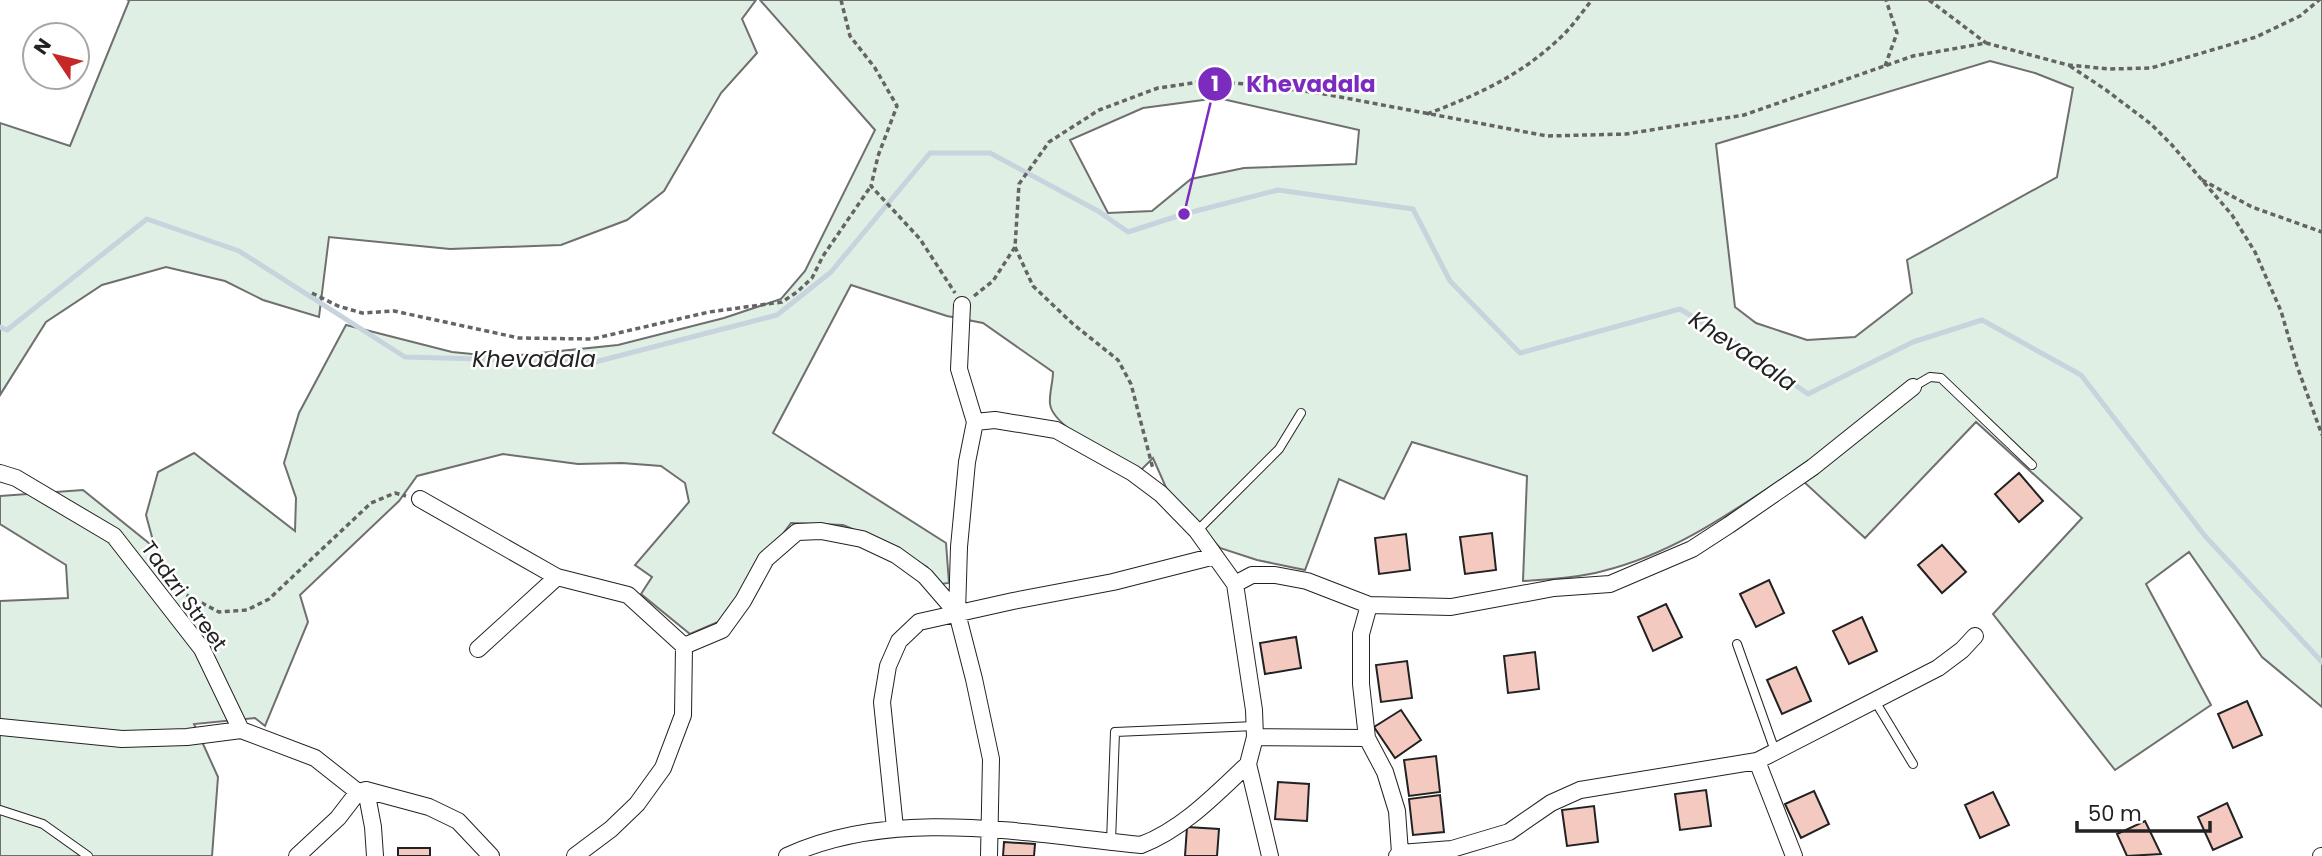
<svg xmlns="http://www.w3.org/2000/svg" width="2322" height="856" viewBox="0 0 2322 856" font-family="Poppins,sans-serif">
<rect width="100%" height="100%" fill="#fff"/>
<path fill="#e0efe3" stroke="#6f6f6f" stroke-width="2" fill-rule="evenodd" d="M128,0h628l-14,19 15,34 -36,40 -57,98 -37,29 -66,25 -111,4 -121,-12 -10,80 -56,-17 -38,-19 -59,-14 -64,18 -56,37 -46,73v-272l70,23 59,-145z
M760,0h1562v707l-60,-50 -73,-105 -43,32 65,121 -96,65 -122,-156 89,-96 -106,-96 -111,116 -61,-56 -7,-13c-61,40 -121,84 -194,102 -26,7 -53,8 -80,10l4,-105 -115,-34 -28,57 -45,-20 -34,91 -48,-10 -37,-12 -52,-56 -15,-34 -12,12c-21,-11 -88,-41 -91,-66 -1,-10 3,-22 3,-32l-70,-49 -36,-7 -96,-31 -78,148 173,110 3,40 -8,1 -14,-17 -41,-24 -43,-18 -52,-2 -73,99 -28,12 -49,-40 11,-17 -17,-12 54,-63 -4,-19 -24,-17 -39,-3 -44,1 -75,-10 -86,22 -18,25 -99,94 8,27 -43,104 -10,-8 -61,6 24,53 -6,79h-212v-255l68,-3 -2,-33 -66,-41v-28l83,-6 72,58 -9,-33 12,-43 36,-19 101,78 1,-33 -12,-35 15,-50 47,-88 106,27 50,5 116,-12 106,-27 57,-19 24,-28 70,-141zM1990,61l45,12 38,15 -16,89 -150,83 5,33 -57,44 -48,3 -51,-17 -21,-16 -19,-163zM1218,98l141,32 -3,34 -112,4 -53,11 -39,32 -44,2 -38,-73 73,-32z"/>
<g fill="none" stroke-linecap="round" stroke-linejoin="round">
<path stroke="#c7d3dd" stroke-width="5" d="M0,327l7,3 140,-111 92,32 166,106 190,5 182,-47 54,-43 99,-119h60l108,58 30,21 56,-18 94,-24 135,19 37,72 70,72 160,-44 54,33 74,52 105,-52 69,-22 99,55 124,161 117,126"/>
</g>
<path fill="#f3c9c0" stroke="#222" stroke-width="2" d="M2019,473l24,28 -24,21 -24,-28z
M1492,533l4,37 -31,4 -5,-37z
M1406,534l4,36 -31,4 -4,-36z
M1942,545l24,27 -24,21 -24,-28z
M1769,580l15,33 -28,14 -16,-33z
M1666,604l16,33 -29,14 -15,-34z
M1862,617l15,34 -28,13 -16,-33z
M1296,637l5,31 -36,6 -5,-31z
M1535,652l4,37 -31,4 -4,-37z
M1407,661l5,37 -31,4 -5,-37z
M1796,667l15,34 -29,13 -15,-34z
M2247,701l15,34 -29,13 -15,-34z
M1401,710l20,30 -26,18 -21,-31z
M1436,756l4,36 -31,4 -5,-36z
M1278,782l31,2 -2,37 -32,-2z
M1706,790l5,36 -31,4 -5,-36z
M1814,791l15,33 -28,14 -16,-34z
M1993,792l16,33 -29,13 -15,-33z
M1440,795l4,37 -31,3 -4,-36z
M2227,803l15,34 -29,13 -15,-33z
M1594,806l4,36 -31,4 -5,-36z
M2145,821l16,33 -34,2 -10,-22z
M1187,827l32,2 -2,27h-32z
M1004,842l31,2 -1,12h-31z
M398,848h32v8h-32z"/>
<g fill="none" stroke-linecap="round" stroke-linejoin="round">
<g stroke="#222" stroke-width="10">
<path id="lane" d="M1913,387l17,-10 11,1 91,87
M1197,531l82,-82 22,-36
M1737,644l38,107
M1875,701l38,63
M0,810l43,14 45,32
M1111,842l4,-110 140,-6"/>
</g>
<g stroke="#222" stroke-width="18">
<path id="street" d="M962,305l-3,64 16,53 -8,40 -8,85 -2,66 17,66 17,80 -2,97
M975,422l20,-2 61,10 77,43 28,21 36,37 38,53 19,126 1,27 -7,27 22,92
M0,473l16,5 98,58 88,113 39,81 74,28 43,34 8,-2 63,17 29,14 33,35
M420,499l137,78 71,18 56,51
M1235,584l17,-9h23l32,6 62,24 82,2 103,-19 56,-4 82,-35 37,-24 84,-58 100,-80
M684,646l38,-16 21,-29 23,-42 31,-27 24,-1 41,8 34,16 29,21 32,37
M478,649l79,-72
M0,727l122,12 65,-2 54,-7
M1255,737l112,1 18,34 12,39 3,42
M1367,738l-6,-54v-50l8,-29
M1757,761l37,95
M366,790l7,37 2,29
M895,828l-13,-126 6,-36 11,-25 20,-19 94,-21 100,-19 102,-26
M297,856l41,-38 20,-26
M575,856l36,-27 26,-25 26,-36 20,-53 1,-69
M787,856c107,-50 241,-22 354,-11 42,-16 75,-51 107,-81
M1397,856l3,-3 52,-4 57,-17 42,-29 29,-13 177,-29 181,-93 24,-18 13,-14
M2321,856h1"/>
</g>
<path stroke="#646464" stroke-width="3.5" stroke-dasharray="5 3.5" stroke-linecap="butt" d="M841,0l9,36 25,32 22,38 -19,50 -7,30 49,53 35,54
M1929,0l57,43
M1885,66l12,-33 -11,-33
M2070,66l36,24 45,34 20,20 61,71 23,37 26,59 16,55 25,69
M1427,114c50,-19 93,-38 133,-76 12,-11 22,-26 32,-38
M2202,180l50,27 70,25
M1015,247l18,39 40,38 45,36 13,24 22,85
M312,293l26,13 24,7 32,-2 125,27 73,1 117,-27 73,-10 15,-10 15,-14 11,-22 48,-70
M974,296l19,-15 22,-34 4,-63 30,-42 50,-32 59,-22 49,-7 51,4 61,8 228,43 79,-2 118,-19 169,-59 73,-13 82,22 42,4 41,-1 105,-31 44,-21 19,-16
M179,591l40,21 28,-2 22,-11 102,-96 24,-10 11,3"/>
<use href="#lane" stroke="#fff" stroke-width="8"/>
<use href="#street" stroke="#fff" stroke-width="16"/>
</g>
<g text-anchor="middle" stroke-width="5" stroke-linejoin="round" paint-order="stroke">
<g font-size="21" fill="#222" stroke="#fff">
<text transform="translate(184 596) rotate(54)" y="7">Tadzri Street</text>
</g>
<g font-size="23" font-style="italic" fill="#222" stroke="#fff">
<text transform="translate(1743 351) rotate(34)" y="8">Khevadala</text>
<text x="534" y="367">Khevadala</text>
</g>
</g>
<path fill="none" stroke="#7b2cbf" stroke-width="2.5" d="M1184 214L1215 84"/>
<g fill="#7b2cbf" stroke="#fff" stroke-width="2.5">
<circle cx="1184" cy="214" r="7"/>
<circle cx="1215" cy="84" r="18"/>
</g>
<g font-size="21" text-anchor="middle" font-weight="bold" fill="#fff">
<text x="1215" y="91">1</text>
</g>
<g font-size="23" text-anchor="middle" font-weight="bold" fill="#7b2cbf" stroke="#fff" stroke-width="5" stroke-linejoin="round" paint-order="stroke">
<text x="1311" y="92">Khevadala</text>
</g>
<g transform="translate(56 56) rotate(305)"><circle r="33" fill="#ffffff" stroke="#a7a7a7" stroke-width="2"/>
<path d="M0-5L12 26L0 18L-12 26Z" fill="#c62828"/>
<text y="-10" font-size="19" font-weight="bold" text-anchor="middle" fill="#222222">N</text>
</g>
<path d="M2077 821v10h133v-10" fill="none" stroke="#222222" stroke-width="3.5"/>
<text x="2088" y="821" font-size="21" fill="#222222" stroke="#ffffff" stroke-width="5" paint-order="stroke">50 m</text>
</svg>
